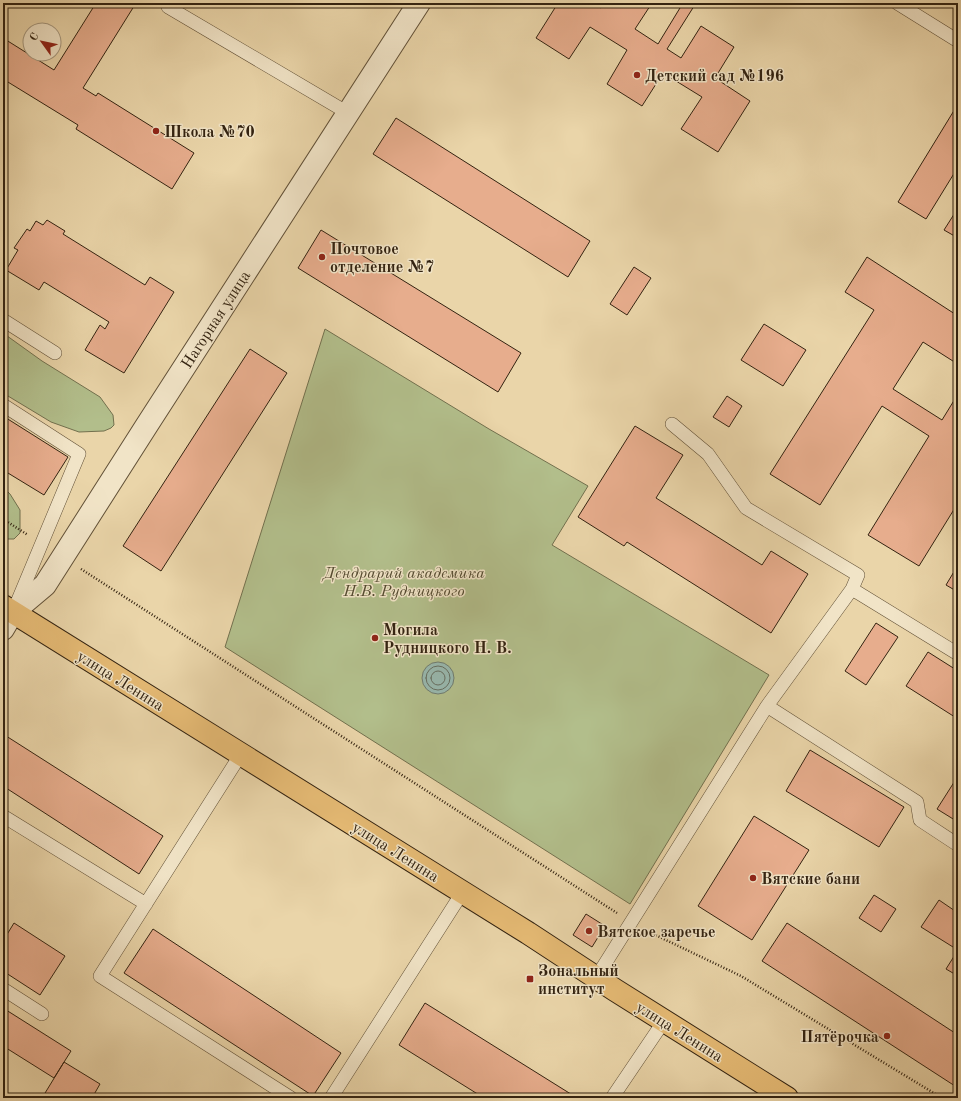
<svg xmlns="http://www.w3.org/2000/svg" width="961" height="1101" viewBox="0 0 961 1101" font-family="'Old Standard TT',serif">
<rect width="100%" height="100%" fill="#ead5a9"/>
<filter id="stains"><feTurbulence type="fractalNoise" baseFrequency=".005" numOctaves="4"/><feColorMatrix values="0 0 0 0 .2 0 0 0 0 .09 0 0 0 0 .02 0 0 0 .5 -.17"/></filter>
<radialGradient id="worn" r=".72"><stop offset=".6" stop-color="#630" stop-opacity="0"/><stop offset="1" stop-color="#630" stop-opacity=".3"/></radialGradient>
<path fill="#b2be8b" stroke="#72704e" d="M325,329l164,100 99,57 -36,59 217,130 -139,229 -405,-257z
M3,333l39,28 58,36 13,18 1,10 -3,3 -7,3 -25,1 -28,-10 -48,-29z
M3,487l7,7 10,16v23l-6,6h-11z"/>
<path fill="#98b8ae" stroke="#707c6f" d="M422 678a16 16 0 1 1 32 0a16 16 0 1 1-32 0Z"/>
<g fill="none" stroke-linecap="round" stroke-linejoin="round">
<path stroke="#666e60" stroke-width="1" d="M426 678a12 12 0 1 1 24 0a12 12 0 1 1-24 0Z
M431 678a7 7 0 1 1 14 0a7 7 0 1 1-14 0Z"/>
</g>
<path fill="#e7ad8d" stroke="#332311" d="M96,3h40l-53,85 13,8 2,-3 96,60 -22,36 -96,-60 2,-4 -75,-46v-41l51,32z
M558,3h36l7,5 3,-5h48l-17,26 23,15 25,-41h13l-29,46 14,9 20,-32 33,21 -19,31 35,23 -32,51 -37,-23 21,-32 -39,-24 -21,33 -35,-22 20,-34 -37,-23 -21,32 -33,-21z
M958,104v63l-32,52 -28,-17z
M396,118l194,123 -22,36 -195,-123z
M958,208v30l-14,-8z
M47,220l18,11 -2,3 82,51 5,-8 24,15 -50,81 -39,-23 15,-25 5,4 4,-7 -65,-40 -5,8 -33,-20 12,-20 -4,-2 13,-19 3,2 6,-10 7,4z
M321,230l200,123 -23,39 -200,-124z
M867,257l91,59v45l-2,2 -33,-21 -30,47 49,31 16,-26v109l-39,63 -51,-31 61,-99 -47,-30 -62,99 -50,-31 104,-164 -29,-18z
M634,267l17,11 -24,37 -17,-11z
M764,324l42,26 -23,36 -42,-26z
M250,349l37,24 -126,198 -38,-25z
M727,396l15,10 -13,21 -16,-10z
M3,416l65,41 -24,38 -41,-25z
M635,426l48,29 -27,43 106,67 9,-14 37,23 -37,59 -144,-91 -3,4 -46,-29z
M958,565v27l-12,-7z
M876,623l22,14 -32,48 -21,-14z
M928,652l30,19v48l-52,-33z
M3,734l160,102 -24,38 -136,-88z
M810,750l94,57 -25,40 -93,-56z
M958,776v46l-21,-13z
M754,816l55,34 -57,90 -54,-34z
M874,895l22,14 -15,23 -22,-14z
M939,900l19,13v27l-5,7 -32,-20z
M586,914l19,12 -13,21 -19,-12z
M14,923l51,33 -25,39 -37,-24v-30z
M787,923l171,112v46l-3,5 -193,-125z
M153,929l188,124 -28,43 -189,-123z
M958,950v26l-12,-7z
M425,1003l149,93 -1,2h-89l-85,-53z
M3,1008l68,43 -17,27 -51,-32z
M64,1062l36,22 -8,14h-50z
M3,1093l8,5h-8z"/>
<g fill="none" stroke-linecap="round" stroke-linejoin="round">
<g stroke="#615037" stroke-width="14">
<path id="service" d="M897,3l61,38
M168,7l180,106
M3,320l52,33
M3,405l76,49 -63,151
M672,424l36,30 38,54 112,67 -6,14 -85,117
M852,589l106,65
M241,754l-141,222 191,122
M3,816l143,88
M596,978l171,-272 150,96 3,18 38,25
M3,989l39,25
M331,1098l131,-205
M612,1098l52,-77"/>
</g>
<g stroke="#615037" stroke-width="24">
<path id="minor" d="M3,629l10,-17 32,-27 102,-160 272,-422"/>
</g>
<g stroke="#332311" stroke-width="24">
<path id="primary" d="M3,606l525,327 87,57 172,108"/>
</g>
<path stroke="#332311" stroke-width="2.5" stroke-dasharray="1 2" stroke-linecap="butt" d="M3,519l25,16
M81,569l536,344
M645,930l96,46 201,122"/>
<use href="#service" stroke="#f1e4c7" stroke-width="13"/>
<use href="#minor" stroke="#f1e4c7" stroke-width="22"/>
<use href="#primary" stroke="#e5ba74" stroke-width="22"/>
</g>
<g fill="#8f2418" stroke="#f1e4c7" stroke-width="1.5">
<circle cx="637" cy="75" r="4"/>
<circle cx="156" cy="131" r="4"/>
<circle cx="322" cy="257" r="4"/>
<circle cx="375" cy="638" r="4"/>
<circle cx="753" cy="878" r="4"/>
<circle cx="589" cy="931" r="4"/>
<rect x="526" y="975" width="8" height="8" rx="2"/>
<circle cx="887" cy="1036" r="4"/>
</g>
<g text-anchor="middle" stroke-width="3" stroke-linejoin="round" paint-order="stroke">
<g font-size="16" font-weight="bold" fill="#332311" stroke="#f1e4c7" text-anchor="start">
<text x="645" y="81">Детский сад №196</text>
<text x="164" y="137">Школа №70</text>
<text x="330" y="254">Почтовое<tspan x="330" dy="18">отделение №7</tspan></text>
<text x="383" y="635">Могила<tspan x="383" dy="18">Рудницкого Н. В.</tspan></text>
<text x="761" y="884">Вятские бани</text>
<text x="597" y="937">Вятское заречье</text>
<text x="538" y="976">Зональный<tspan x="538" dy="18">институт</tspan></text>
<text x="879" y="1042" text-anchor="end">Пятёрочка</text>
</g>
<g font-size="16" fill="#332311" stroke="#f1e4c7">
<text transform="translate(215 319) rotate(-57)" y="6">Нагорная улица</text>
<text transform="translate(121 680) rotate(32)" y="6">улица Ленина</text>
<text transform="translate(396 851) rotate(32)" y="6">улица Ленина</text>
<text transform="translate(680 1031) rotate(32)" y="6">улица Ленина</text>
</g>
<g font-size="16" font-style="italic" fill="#534a30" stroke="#f1e4c7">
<text x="404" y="578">Дендрарий академика<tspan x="404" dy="18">Н.В. Рудницкого</tspan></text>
</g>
</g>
<rect width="961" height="1101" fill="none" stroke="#ead5a9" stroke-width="16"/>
<rect x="4" y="4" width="953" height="1093" fill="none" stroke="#332311" stroke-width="2"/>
<rect x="8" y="8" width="945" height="1085" fill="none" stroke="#332311"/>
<g transform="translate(42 42) rotate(303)"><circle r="19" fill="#f1e4c7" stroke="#a5977e"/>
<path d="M0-3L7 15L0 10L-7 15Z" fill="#8f2418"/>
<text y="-6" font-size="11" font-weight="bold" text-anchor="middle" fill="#332311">С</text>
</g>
<rect width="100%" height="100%" filter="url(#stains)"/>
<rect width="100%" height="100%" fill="url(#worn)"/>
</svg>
